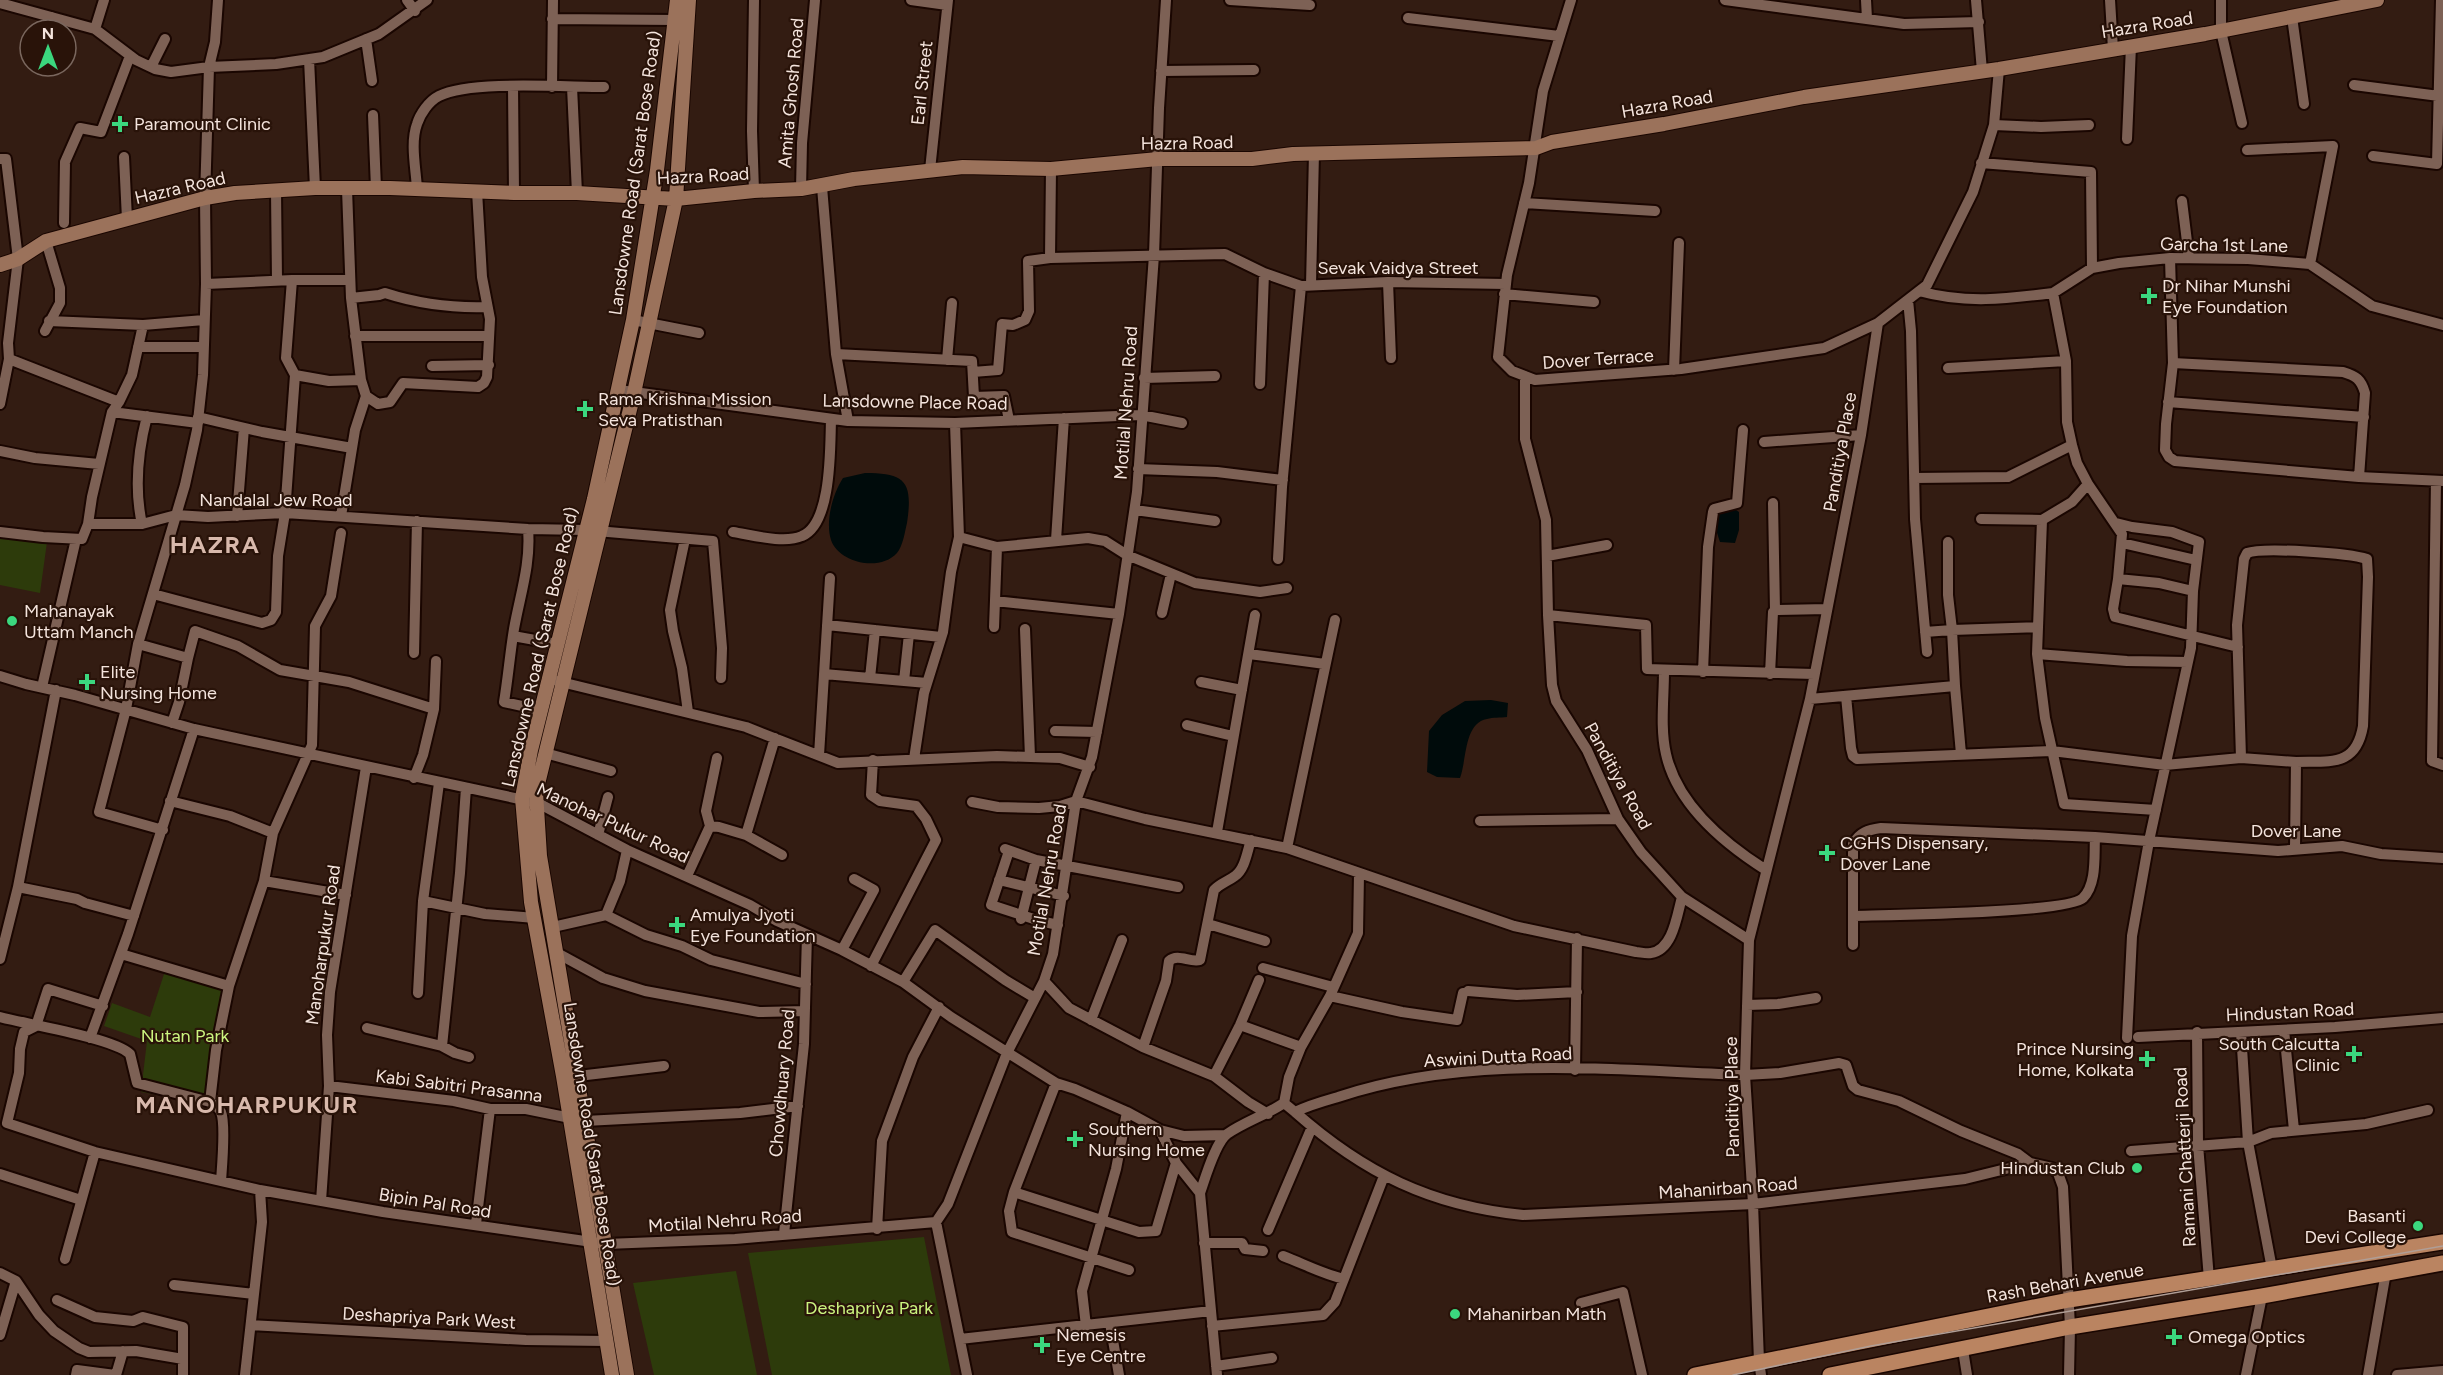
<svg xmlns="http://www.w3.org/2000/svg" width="2443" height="1375" viewBox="0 0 2443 1375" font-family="Figtree,sans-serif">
<rect width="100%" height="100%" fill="#331c12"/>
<path fill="#2d3b0b" d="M0,535l47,7 -7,51 -40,-8z
M165,971l64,12 -5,59 -14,63 -69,-13 6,-51 -43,-15 8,-23 38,14z
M924,1237l27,138h-179l-24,-122z
M736,1271l21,104h-103l-21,-92z"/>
<path fill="#000b0b" d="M865,473c41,0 48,9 42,50 -2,8 -4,23 -10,30 -17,19 -58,10 -66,-13 -6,-19 2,-47 12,-62z
M1730,506l9,6v18l-4,13 -15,-1c-4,-12 -7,-21 -3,-33z
M1491,700l17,3 -1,14c-7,1 -14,0 -20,2 -23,4 -20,40 -27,59l-23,-1 -10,-5 2,-41 13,-16 23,-14z"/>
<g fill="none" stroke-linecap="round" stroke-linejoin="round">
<g stroke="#1a0601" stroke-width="14">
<path id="street" d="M407,0l8,11
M754,0l-2,131 2,60
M911,0l36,5
M1230,0l80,5
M1571,0l-28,91 -14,92 -22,92 -9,82 14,14 23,9 146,-11 143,-21 54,-25 49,-38 46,-93 21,-67 5,-56
M1725,0l179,24 75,-2
M1866,0l1,19
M1976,0l6,71
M2110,0l3,49
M2221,0v31l21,92
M0,3l95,26 41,31 19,9 16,3 38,-5 67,-3 47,-7 56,-23 48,-34
M2292,17l12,87
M1408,18l151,18
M552,19l123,1
M95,29l9,-29
M49,30l3,-13
M366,39l6,42
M309,59l6,129
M151,67l14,-28
M41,69l1,-3
M1161,71l93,-1
M2354,85l85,11
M513,87l1,106
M552,87l1,-87
M572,87l5,106
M373,115l3,73
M1994,125l47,2 48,-2
M2127,139l4,-93
M2247,150l86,-4 -23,118
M2373,156l64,8 4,-164
M124,157l3,62
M0,159h6l12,100 -10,84 1,16 -9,45
M1981,163l110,9 1,96
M1051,169l-1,89 175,-4 39,19 37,13 87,-4 118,2
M930,170l18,-170
M822,187l14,167 12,67
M347,189l4,109 10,82 5,16 12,8 12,-2 13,-19 75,4 6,-4 3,-6 3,-58 -8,-42 -5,-86
M417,189c-1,-20 -7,-46 0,-65 3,-10 12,-23 22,-28 31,-16 126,-9 165,-9
M801,189l1,-46 13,-143
M276,191l1,89
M2182,201l7,57
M1524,203l131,8
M64,223l1,-61 15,-34 21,4 29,-76
M2170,258l3,105 -7,61 -1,26 4,7 6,4 184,16 84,4
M1388,282l3,76
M206,284l86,-4h58
M1311,285l3,-132
M1919,291c46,13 87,8 134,2
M1504,294l90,8
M351,298l28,-3 6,-2c34,11 65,15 101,14
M1908,300l3,31 4,188 12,133
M633,320l66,13
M49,321l94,4 61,-5
M45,331l15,-28v-15l-14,-47
M355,336h134
M138,347h65
M836,354l136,7 2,36 30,-1 5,24
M9,359l110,43 -7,10 -20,85 -4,27
M947,360l5,-57
M2173,363l170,9c13,4 18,7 22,21l-6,84
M432,366l57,-1
M1948,368l118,-7
M1674,370l5,-127
M973,372l25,-2 4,-46 11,1 12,-5 4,-9 -1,-50 22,-3
M295,375l34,6 32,-1
M1525,376v63l21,81 2,95 4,70 4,16 31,49 31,69 23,33 41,45 67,43
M1144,378l71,-2
M1260,384l4,-111
M619,390l229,31 107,2 186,-8 41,8
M119,402l13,-27 11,-50
M2168,402l196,15
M112,412l86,11
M198,417l64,15 90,16
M1764,442l97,-7
M0,451l35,7 64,6
M1138,469l79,3 66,8
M1914,478l94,-1 64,-32
M2436,481l-4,280 11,4
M1773,503l2,107
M1135,510l80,11
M237,516l7,-88
M341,516l14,-86 11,-34
M1981,519l61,1 30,-18 16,-18
M2042,520l-5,134 8,64 19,86 92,6
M2116,523l16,4 40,5 27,10 -6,49 -2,57 -42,193 -17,95 -5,102
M142,524c-8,-36 -4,-73 5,-108
M528,529c3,35 -8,66 -14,100 -4,24 -6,49 -10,73l36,8
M0,532l43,5 39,2 6,-15h54l34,-9 32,2 77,-4 243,16 57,1 128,11 9,107 -1,30
M733,532c19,3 51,12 69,4 30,-12 28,-89 29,-116
M959,537l38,10 91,-9 17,3 22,14 68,28 65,9 27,-4
M685,539l-15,71 3,21 9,37 6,44
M1056,540l8,-122
M2122,543l74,17
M1547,556l60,-11
M1278,559l4,-72 19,-201
M2118,579l-5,30 2,8 123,30
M2193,591l-34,-8 -41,-4 4,-45 -34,-50 -11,-21 -5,-18 -5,-23 -1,-61 -13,-68 39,-25 27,-5 51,-5 78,1 62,5 62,42 71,19
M153,594l109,29 9,-3 5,-8 2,-56 7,-43 10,-138 -9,-17 6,-78
M995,601l124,13
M1162,613l9,-39
M1548,615l98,10 1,44 167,5
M827,625l114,12
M994,627l3,-80
M1025,629l5,128
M1925,632l27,-2 -4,-35v-53
M513,636l44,8
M138,644l50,14 7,-27 43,15 42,24 69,12 85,27
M414,653l3,-132
M1249,654l76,10
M2037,654l90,7 61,1
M1664,671c0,27 -4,57 2,83 11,50 59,90 100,116
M1703,672l5,-125 5,-35 1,-3 23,-6 6,-73
M824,674l103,9
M1770,674l3,-62 2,-2 52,-1
M0,676l26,8 49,11 119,34 344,74 89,47 123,55 27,16 65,29 61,32 48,35 105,66 19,6 52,23 33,18 24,6 41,-1
M870,678l5,-48
M557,681l189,46 92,36 159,-7 63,2 30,9
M904,681l5,-47
M1201,682l41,8
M1955,686l-3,-56 86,-3
M42,687l34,-148
M1846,696l5,52 2,8 4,3 195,-8 113,14 76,-7
M1810,699l145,-13 6,68
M172,723l7,-21 9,-44
M1187,725l46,11
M1055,731l42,1
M545,753l66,18
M819,755l11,-177
M914,759l10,-66 19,-61 8,-60 8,-35 -4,-114
M414,778l9,-23 11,-46 2,-48
M170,801l60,15 43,17
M972,802l26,5 41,1 21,-2 16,-5 69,18 142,29 227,78 122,26c4,0 10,2 15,1 22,-3 26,-38 31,-56
M1480,821l138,-2
M710,826l-4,-15 11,-53
M163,830l-64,-18 27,-103 12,-65 47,-159 12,-55 6,-55 3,-91 -1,-86 4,-131 6,-25 3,-42
M1217,832l38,-217
M598,835l10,-38
M746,835l36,20
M1287,848l48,-228
M1005,849l31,11 142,27
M2295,849l1,-87 -55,-4 -4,-133 7,-66 3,-6c16,-6 102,0 120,6l1,18 -5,149c-7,41 -32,35 -67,36
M1009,851l-18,54 49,16 18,4
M687,876l23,-50 9,1 27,8 29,-97
M999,880l65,16
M264,881l9,-48 39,-88 3,-119 16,-30 10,-63
M18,887l59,12 8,4 49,13
M423,901l62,13 50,4
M606,915l40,20 36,11 29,14 95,24
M1854,916c32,-1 214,-3 229,-18 14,-14 11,-42 12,-61
M1021,919l15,-59
M1208,924l57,17
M553,927l53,-12 14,-34 7,-31
M1853,945v-101c7,-12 15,-14 28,-16l214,9 183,14 64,-5 39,8 62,4
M842,950l32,-60 -20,-11
M557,953l46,25 42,13 114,21 46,-1
M121,954l108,32
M0,959l18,-72 38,-197
M871,966l65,-126 -10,-21 -10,-13 -36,-5 -9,-6 2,-35
M1263,968l70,19
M1044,981l25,27 74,39 71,29 34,26 20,12
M903,982l32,-52 70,50 30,18
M1468,991l49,4 60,-3
M418,993l5,-92 16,-118
M1330,996l72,16 55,8 6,-27
M1747,1005l31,-1 38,-6
M103,1006l-55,-17 -12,37 -12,6 -4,17 -1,24 -12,50 88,29 165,38 123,22 223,32 129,-5 201,-17 12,-18 59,-151 37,-72 9,-27 23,-153 16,-44 27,-143 18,-122 17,-237 5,-147 7,-108
M0,1017c26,7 114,21 130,37l7,29 73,19c4,2 9,6 11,10 5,12 1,54 0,69
M1091,1020l31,-80
M1240,1025l61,22
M367,1028l75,18 13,7 14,4
M2284,1030l10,100
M2197,1032l1,113 11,134
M2241,1032l7,110 24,127
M2138,1037l197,-10 108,-9
M90,1038l38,-104 66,-205
M442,1046l18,-173 6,-85
M1143,1047l23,-66 3,-20c9,-8 21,2 31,-1l14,-70c7,-7 13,-8 21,-14 10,-7 12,-24 16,-36
M1575,1070l2,-132
M578,1076l86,-10
M1214,1076l26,-51 19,-45
M329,1086l125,15 36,8h36l59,12 155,-8 58,-7
M210,1102l6,-52 13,-64 35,-105 82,14
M1284,1103l5,-26 12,-30 29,-51 28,-63 1,-59
M1295,1112c69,61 136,94 228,103l230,-11 212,-25 65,-16 22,5 6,5 5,14 7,140 -1,48
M1160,1130l16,33 24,30
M2131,1151l117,-9 23,-9 95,-9 62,-14
M0,1174l81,26
M1014,1192l42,-109
M321,1201l8,-115 -2,-51 3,-43 36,-225
M936,1222l31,153
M476,1224l14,-115
M877,1229l5,-88 31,-84 26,-50
M1268,1230l44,-103
M784,1234l20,-190 3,-109
M1204,1243h38l3,6 18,2
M1283,1256c21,8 40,18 61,23
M65,1259l30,-107
M1129,1270l-117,-38 -3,-21 5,-19 125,40 17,-1 20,-68
M0,1273l16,8 23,34 15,16 25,17 10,4 47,-1 47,8
M174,1285l80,9
M57,1300l38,17 38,4 10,-4 40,10v48
M1581,1303l42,-11 19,83
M1110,1323l9,52
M251,1325l275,15 80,1
M1086,1326l-4,-35 34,-122 11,-57
M1212,1326l111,-11 12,-13 49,-126
M0,1335l16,-54
M960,1339l251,-28
M1963,1350l4,25
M1216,1366l56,-8
M76,1375l1,-5 38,5
M116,1375l7,-24
M245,1375l17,-153 -2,-32
M1217,1375l-17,-182c5,-14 15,-50 27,-59 17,-12 39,-19 57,-31l11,9c14,-7 29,-11 43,-15 130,-43 272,-27 407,-22l35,-2 59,-10 7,2 7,21 5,4 41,11 62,30 57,23 12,9
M1761,1375l-2,-14 -6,-157 -8,-129 4,-135 61,-241 51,-264 17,-112
M2246,1375l16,-79
M2368,1375l18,-103
M2397,1375l46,-4"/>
</g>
<g stroke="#1a0601" stroke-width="16">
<path id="secondary" d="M0,265l18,-6 28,-18 159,-43 30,-5 80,-5h75l124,5h63l99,6 78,-8 47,-2 53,-10 109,-12 88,2 107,-10h94l41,-5 243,-6 16,-6 112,-18 140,-27 195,-28 206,-35 172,-34
M612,1375l-49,-299 -32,-174 -9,-104 9,-48 63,-251 39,-179 24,-150 20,-170
M627,1375l-87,-519 -4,-64 98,-399 42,-194 13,-199"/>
</g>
<g stroke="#1a0601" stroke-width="18">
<path id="primary" d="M1695,1375l374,-75 374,-58
M1830,1375l240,-48 192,-31 181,-33"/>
</g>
<use href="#street" stroke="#7d6155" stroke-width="10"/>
<use href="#secondary" stroke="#9b725b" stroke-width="14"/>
<use href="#primary" stroke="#ba8461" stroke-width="15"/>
<path stroke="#b09e96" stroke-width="1.5" d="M1733,1375l138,-29 572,-100"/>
</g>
<g fill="#3bd77e" stroke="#291309" stroke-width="2">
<path d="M117 115h6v6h6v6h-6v6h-6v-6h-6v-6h6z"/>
<path d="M2146 287h6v6h6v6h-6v6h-6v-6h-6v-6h6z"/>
<path d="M582 400h6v6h6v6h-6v6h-6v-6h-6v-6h6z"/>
<circle cx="12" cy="621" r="6"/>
<path d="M84 673h6v6h6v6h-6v6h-6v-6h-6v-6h6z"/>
<path d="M1824 844h6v6h6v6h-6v6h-6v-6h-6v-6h6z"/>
<path d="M674 916h6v6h6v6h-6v6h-6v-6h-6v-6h6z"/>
<path d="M2351 1045h6v6h6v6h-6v6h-6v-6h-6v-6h6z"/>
<path d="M2144 1050h6v6h6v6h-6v6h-6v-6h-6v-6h6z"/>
<path d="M1072 1130h6v6h6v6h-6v6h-6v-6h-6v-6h6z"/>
<circle cx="2137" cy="1168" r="6"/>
<circle cx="2418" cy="1226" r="6"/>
<circle cx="1455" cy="1314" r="6"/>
<path d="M2171 1328h6v6h6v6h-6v6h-6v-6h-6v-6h6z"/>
<path d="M1039 1336h6v6h6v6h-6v6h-6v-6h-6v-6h6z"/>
</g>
<g text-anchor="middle" stroke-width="4.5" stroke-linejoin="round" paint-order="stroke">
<g font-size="18" fill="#f4e4dd" stroke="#291309">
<text transform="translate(2147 25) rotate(-9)" y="6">Hazra Road</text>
<text transform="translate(922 83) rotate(-84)" y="6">Earl Street</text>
<text transform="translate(791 93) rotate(-85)" y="6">Amita Ghosh Road</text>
<text transform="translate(1667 104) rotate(-10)" y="6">Hazra Road</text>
<text transform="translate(1187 143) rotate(-1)" y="6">Hazra Road</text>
<text transform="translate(635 173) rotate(-82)" y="6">Lansdowne Road (Sarat Bose Road)</text>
<text transform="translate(703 176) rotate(-3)" y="6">Hazra Road</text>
<text transform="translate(180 188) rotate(-13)" y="6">Hazra Road</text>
<text transform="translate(2224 245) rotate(1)" y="6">Garcha 1st Lane</text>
<text x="1398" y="274">Sevak Vaidya Street</text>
<text transform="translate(1598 359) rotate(-4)" y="6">Dover Terrace</text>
<text transform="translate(915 402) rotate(1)" y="6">Lansdowne Place Road</text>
<text transform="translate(1126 403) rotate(-86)" y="6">Motilal Nehru Road</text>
<text transform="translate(1840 452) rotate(-80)" y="6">Panditiya Place</text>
<text x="276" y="506">Nandalal Jew Road</text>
<text transform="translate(540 647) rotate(-77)" y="6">Lansdowne Road (Sarat Bose Road)</text>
<text transform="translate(1618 776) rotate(61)" y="6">Panditiya Road</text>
<text transform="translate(613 823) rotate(25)" y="6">Manohar Pukur Road</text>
<text x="2296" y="837">Dover Lane</text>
<text transform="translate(1047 880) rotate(-80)" y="6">Motilal Nehru Road</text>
<text transform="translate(323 945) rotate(-82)" y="6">Manoharpukur Road</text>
<text transform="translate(2290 1012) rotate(-3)" y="6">Hindustan Road</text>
<text transform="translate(1498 1057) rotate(-3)" y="6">Aswini Dutta Road</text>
<text transform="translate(782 1083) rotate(-85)" y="6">Chowdhuary Road</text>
<text transform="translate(459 1086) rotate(7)" y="6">Kabi Sabitri Prasanna</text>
<text transform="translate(1732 1097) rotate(-91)" y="6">Panditiya Place</text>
<text transform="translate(592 1144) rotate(81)" y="6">Lansdowne Road (Sarat Bose Road)</text>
<text transform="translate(2185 1157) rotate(-93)" y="6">Ramani Chatterji Road</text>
<text transform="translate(1728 1188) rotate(-4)" y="6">Mahanirban Road</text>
<text transform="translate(435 1203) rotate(9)" y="6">Bipin Pal Road</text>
<text transform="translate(725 1221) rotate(-4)" y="6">Motilal Nehru Road</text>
<text transform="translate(2065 1283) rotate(-10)" y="6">Rash Behari Avenue</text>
<text transform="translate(429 1318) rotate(3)" y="6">Deshapriya Park West</text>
</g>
<g font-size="18" fill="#f4e4dd" stroke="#291309" text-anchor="start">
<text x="134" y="130">Paramount Clinic</text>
<text x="2162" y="292">Dr Nihar Munshi<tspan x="2162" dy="21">Eye Foundation</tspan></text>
<text x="598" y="405">Rama Krishna Mission<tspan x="598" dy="21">Seva Pratisthan</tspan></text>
<text x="24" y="617">Mahanayak<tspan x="24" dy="21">Uttam Manch</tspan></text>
<text x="100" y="678">Elite<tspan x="100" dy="21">Nursing Home</tspan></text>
<text x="1840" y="849">CGHS Dispensary,<tspan x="1840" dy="21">Dover Lane</tspan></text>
<text x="690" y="921">Amulya Jyoti<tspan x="690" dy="21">Eye Foundation</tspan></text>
<text x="2340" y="1050" text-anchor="end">South Calcutta<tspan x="2340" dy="21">Clinic</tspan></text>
<text x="2134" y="1055" text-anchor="end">Prince Nursing<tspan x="2134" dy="21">Home, Kolkata</tspan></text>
<text x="1088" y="1135">Southern<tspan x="1088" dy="21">Nursing Home</tspan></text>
<text x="2125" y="1174" text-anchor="end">Hindustan Club</text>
<text x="2406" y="1222" text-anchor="end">Basanti<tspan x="2406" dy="21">Devi College</tspan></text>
<text x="1467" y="1320">Mahanirban Math</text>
<text x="1056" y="1341">Nemesis<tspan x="1056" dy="21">Eye Centre</tspan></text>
<text x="2188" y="1343">Omega Optics</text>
</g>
<g font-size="18" fill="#cbf47f" stroke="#291309">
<text x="185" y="1042">Nutan Park</text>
<text x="869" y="1314">Deshapriya Park</text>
</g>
<g font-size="24" font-weight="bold" letter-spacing="1.5" fill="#d8b9ac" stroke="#291309">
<text x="215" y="553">HAZRA</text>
<text x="247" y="1113">MANOHARPUKUR</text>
</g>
</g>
<g transform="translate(48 48)"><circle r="28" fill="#291309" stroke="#7a675e" stroke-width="1.5"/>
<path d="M0-4.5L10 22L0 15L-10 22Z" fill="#3bd77e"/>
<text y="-9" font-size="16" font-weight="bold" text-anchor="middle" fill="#f4e4dd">N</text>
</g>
</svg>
